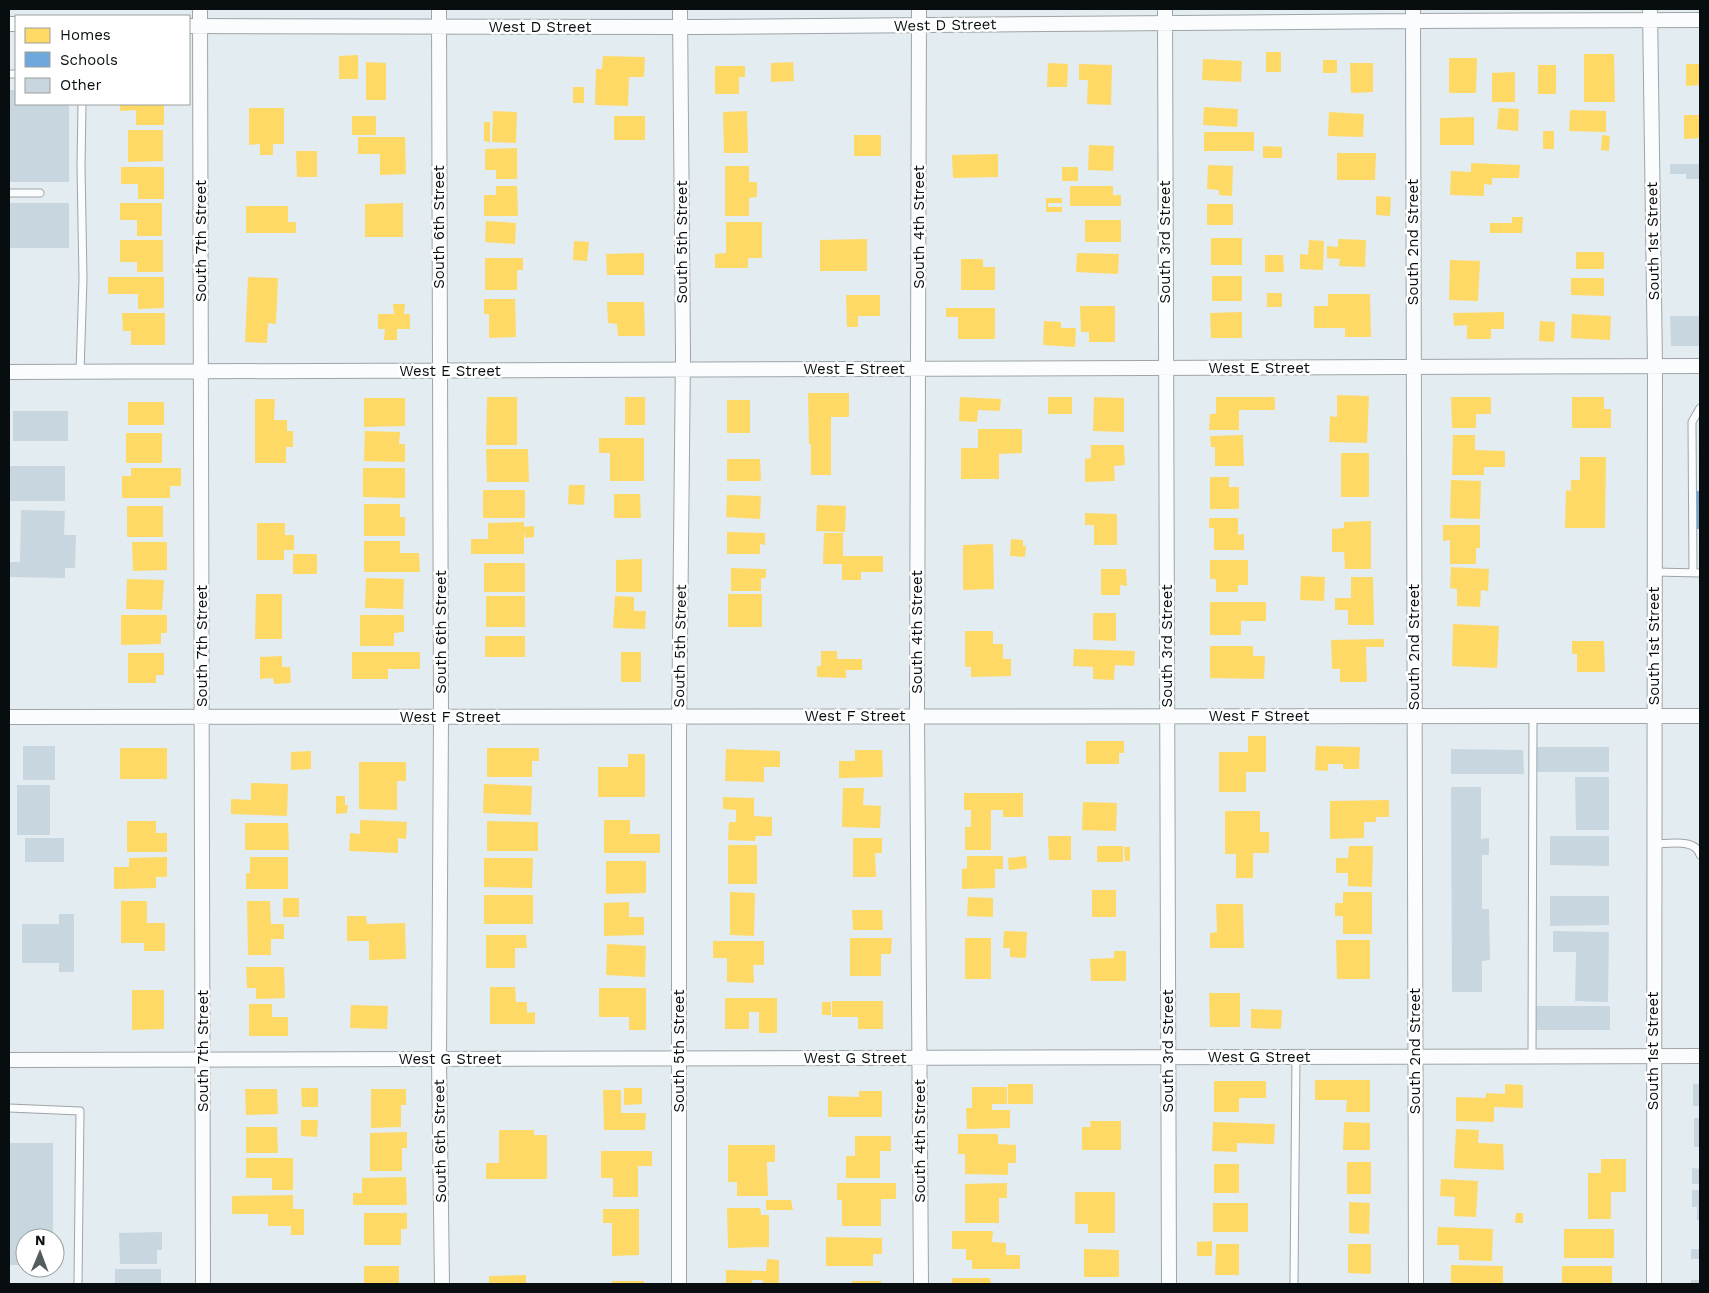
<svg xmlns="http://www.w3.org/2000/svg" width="1709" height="1293" viewBox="0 0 1709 1293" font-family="'Work Sans',sans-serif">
<rect width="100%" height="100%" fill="#e3ecf0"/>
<path fill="#ffd966" d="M1266,52h15v20h-15z
M1584,54h30l1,48h-31z
M358,55v24h-19v-23z
M603,56l42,1 -1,20h-15l-1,29 -33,-1 1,-36h6z
M1449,58h28l-1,35h-27z
M1203,59l39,2 -1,21 -39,-2z
M1323,60h14v13h-14z
M366,62l20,1v37h-20z
M793,62l1,19 -23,1v-19z
M1048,63l20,1 -1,23h-20z
M1350,63h23v29l-22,1z
M1079,64l33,1 -1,40 -24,-1 1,-24h-9z
M1686,64h14v21l-14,1z
M1538,65h18v29h-18z
M715,66h30v11h-6v17h-24z
M1515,72v30h-23v-29z
M573,87h11v16h-11z
M120,104h44v21h-28v-15l-16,1z
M1204,107l34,2 -1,18 -34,-2z
M249,108h35v36h-11v11h-13v-11l-11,1z
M1499,108l20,1 -1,22 -21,-2z
M1570,110l36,1v21l-37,-1z
M493,111l24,1 -1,31 -24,-1z
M747,111l1,42h-24l-1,-41z
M1329,112l35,2 -1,23 -35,-1z
M1684,115h16v23l-16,1z
M352,116h24v19h-24z
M614,116h31v24h-31z
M1474,117v28h-34v-27z
M484,122h6v20l-6,-1z
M128,130h35v31l-35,1z
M1543,131h11v18h-11z
M1204,132h50v19h-50z
M854,135h27v21h-27z
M1602,135l8,1 -1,15 -8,-1z
M358,137h47l1,37 -26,1v-21h-22z
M1089,145l25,1 -1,25 -25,-1z
M1263,146l19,1v11h-19z
M517,148v31h-21v-9h-11v-21z
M296,151h21v26h-20z
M1337,153h39l-1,27h-38z
M998,154v23l-45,1 -1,-23z
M1471,163l49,2 -1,13h-27v7l-8,-1v12l-34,-1 1,-24 20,1z
M1208,165l25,1 -1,30 -13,-1v-5l-12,-1z
M725,166h24v16h8v15l-8,1v18h-24z
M121,167h43v32h-26v-15h-17z
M1062,167h16v14h-16z
M496,186h21l1,30h-34v-21h12z
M1070,186h43v9h8v11h-51z
M1376,196l15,1 -1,19 -14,-1z
M1046,198h16v5h-14v4h14v5h-16z
M120,203h42v33h-25v-16h-17z
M403,203v34h-38v-33z
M1207,204h26v21h-26z
M246,206h42v16h8v11h-50z
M1512,217h11l-1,16h-32v-10h22z
M1085,220h36v22h-36z
M486,221l30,2 -1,21 -30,-2z
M726,222h36v36h-14v10h-33v-14l11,-1z
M1211,238h31v27h-31z
M867,239v32h-47v-31z
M1338,239l28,1 -1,27 -26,-1 1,-7 -13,-1v-12l11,1z
M120,240h43v32h-26v-10h-17z
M1309,240l15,1 -1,29 -23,-1v-15l8,1z
M574,241l15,1 -2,19 -14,-1z
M1576,252h28v17h-28z
M644,253v22h-37l-1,-21z
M1077,253l42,1 -1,20 -42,-2z
M1265,255h18l1,17h-19z
M485,258h38v12h-6v20h-32z
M961,259h22v8h12v23h-34z
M1450,260l30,1 -2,40 -29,-1z
M1212,276h30v25h-30z
M108,277h56v31l-26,1v-15h-30z
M248,277l30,1 -2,46 -8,-1 -1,20 -22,-1z
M1571,278h33v18l-33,-1z
M1267,293h15v14h-15z
M1328,294h42l1,43h-26v-9h-31v-22h14z
M846,295h34v21h-22v11h-11z
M484,299h31l1,38 -27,1v-24h-5z
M607,302h37l1,34h-27l-1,-12 -9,-1z
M393,304h12l-1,10h6v15h-13v11h-13l1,-11h-7v-15h16z
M1080,306h35v36h-26v-10h-8z
M946,308h49v31h-37v-22h-12z
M1242,312v26h-31l-1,-25z
M1504,312v17h-13v10h-24v-14l-13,1 -1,-13z
M122,313h43v32h-34v-14h-8z
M1572,314l39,2 -1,24 -39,-2z
M1044,321l17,1v6h15l-1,19 -32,-2z
M1540,321l15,1 -1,20 -15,-1z
M808,393h41v24h-18v58h-20v-31h-2z
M1337,395l32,1 -2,47 -38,-1 1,-26 7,1z
M487,397h30v48h-31z
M625,397h20v28h-20z
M960,397l41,2 -1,12 -22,-1 -1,12 -18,-1z
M1048,397h24v17h-24z
M1094,397l30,1v34l-31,-1z
M1216,397h59v13h-36v20h-30l1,-16h6z
M1451,397h40v17h-15v14h-24z
M1572,397h32v12h7v19h-39z
M364,398h41v28l-41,1z
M255,399h20l-1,21h13v11h6v16h-7v16h-31z
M727,400h23v33h-23z
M128,402h36v23h-36z
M978,429h44v24l-23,1v25h-38v-31h17z
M365,431l35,1 -1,12h6v18l-41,-1z
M126,433h36v30h-36z
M1243,435l1,31h-29v-19h-4l-1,-11z
M1453,435h22v15l30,1v16h-21v8h-32z
M599,438h45v43h-34v-28h-11z
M1091,445h33l1,20 -11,1 1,15 -30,1v-23l6,-1z
M486,449h42l1,33h-42z
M1341,453h28v44h-28z
M1580,457h26l-1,71h-40l1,-38 5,1v-11h9z
M727,459h33l1,22h-34z
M131,468h50v18h-11v12h-48v-22h9z
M363,468h42v30l-42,-1z
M1210,477h19v10h10v22h-29z
M1451,480l30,1 -1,38 -30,-1z
M569,485h16l-1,20 -16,-1z
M483,490h42v28h-42z
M614,494h26l1,24h-27z
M727,495l34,1 -1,23 -34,-2z
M364,504h36v13h5v19h-41z
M817,505l29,1 -1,26 -29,-1z
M127,506h36v31h-36z
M1085,513l32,1v31h-23v-20h-9z
M1209,518h29v17l6,-1v16h-30v-22h-5z
M1371,521v48h-26l-1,-17h-12v-23l12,-1v-6z
M524,522v5l10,-1v11l-9,1 -1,-9v25h-53v-15h17v-16z
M257,523h28v12h9v15h-10v10h-27z
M1443,525h37v23h-4v16h-26v-24l-7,1z
M727,532l38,1v12l-5,-1v10h-33z
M824,533h19v23h40v16h-22v8h-19v-16h-19z
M1011,539l12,1v6h3l-1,11 -15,-1z
M364,541h36v12h19l1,19h-56z
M132,542h35v28l-34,1z
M993,544l1,45 -31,1v-45z
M293,554h24v20h-24z
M642,559v33h-26v-32z
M1210,560h38v25h-10v7h-22v-13h-6z
M484,563h41v29h-41z
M1451,567l38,2 -1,22 -7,-1 -1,17 -23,-1v-17l-7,-1z
M731,568l35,1v9h-5v13h-30z
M1101,569h25l1,17 -7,-1v10h-19z
M1301,576l24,1 -1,24 -24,-1z
M1351,577h22l1,48h-26v-15h-13v-12h16z
M366,578l38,1 -1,30 -38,-1z
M127,579l37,1 -2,30 -36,-1z
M256,594h26v45h-27z
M728,594h34v33h-34z
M486,596h39v31h-39z
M615,596l19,1v14h12l-1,18 -32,-1z
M1210,602h56v19h-25v14h-31z
M1093,613h23v28l-23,-1z
M121,615h46v18h-6v11l-40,1z
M360,615h44v17l-10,1v13h-34z
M1453,624l46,2 -2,42 -45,-2z
M965,631h28v13h10v15h8v17l-40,1v-10h-6z
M485,636h40v21h-40z
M1384,639v8h-18l1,35h-27v-13h-8l-1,-29z
M1572,641h32l1,31h-28v-18h-5z
M1210,646h43v10h12l-1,23 -54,-1z
M1074,649l61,2 -1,15 -19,-1 -1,15 -21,-1v-12l-20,-1z
M821,651h16v8h25v11h-16v8l-29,-1v-11h4z
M352,652h68v17h-32v10h-36z
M621,652h20v30h-20z
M128,653h36v22h-8v8h-28z
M282,656v11h8l1,16 -17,1 -1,-6 -13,1v-22z
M1248,736h18v36h-20v20h-27v-40h29z
M1086,741h38v12h-5v11h-33z
M1316,746l44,1 -1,22h-16v-5h-15v7l-13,-1z
M120,748h47v31h-47z
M487,748h52v13h-7v16h-45z
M726,749l54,2v16h-16v15l-39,-1z
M855,750h27l1,27 -44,1v-17h16z
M311,751v18l-20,1v-18z
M628,754h17v43h-47v-30h30z
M359,762h47v19h-9v29l-38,-1z
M251,783l37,1 -1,32 -56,-2v-15l20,1z
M484,784l48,2 -1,29 -48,-2z
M843,788h21l-1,17 18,1 -1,22 -38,-1z
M964,793h59v24h-20v-7h-12v40h-26v-23h6v-17h-7z
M336,796h9v9h3l-1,8 -11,1z
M723,797l31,1v18l18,1v19h-16l-1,5 -27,-1 1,-18h7v-12l-13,-1z
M1389,800v17h-13v5h-12v16l-34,1v-38z
M1083,802l34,1 -1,28 -34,-1z
M1225,811h35v21h9v21h-16v25h-17v-24h-11z
M360,820l47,2 -1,17 -8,-1v15l-49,-2 1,-18 10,1z
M604,820h26v14h30v19h-56z
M127,821h29v12h11v19h-40z
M487,821l51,1v29h-51z
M245,823h43l1,27h-44z
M1048,836h23v24h-22z
M853,838h29v15h-7l1,24h-23z
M728,845h29v39h-29z
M1097,846h26v16h-26z
M1349,846h24l-1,41 -24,-1v-13h-12v-15h12z
M1124,847h6v14h-5z
M967,856h36v13h-8v19l-33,1v-20l5,-1z
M1026,856l1,12 -18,2 -1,-12z
M167,857v20h-11v11l-42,1v-22h15v-9z
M250,857h38v32h-42v-16h4z
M484,858h49l-1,30 -48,-1z
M606,861h40v32l-40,1z
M1092,890h24v27h-24z
M730,892l25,1 -1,43 -24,-1z
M1343,892h29v42h-29v-18h-8v-13h8z
M484,895h49v29h-49z
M968,897l25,1v19l-26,-1z
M283,898h16v19h-16z
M121,901h26v22h18v28h-21v-8h-23z
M247,901h23l1,23h13v15h-13v16h-23z
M629,902v15h15v18l-40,1v-33z
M1216,904h27l1,44h-34v-15l7,-1z
M852,910h30l1,20h-30z
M347,916h19l1,8 38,-1 1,36 -37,1v-19h-22z
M1004,931l23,1 -1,26 -16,-1v-9h-7z
M486,935h40l1,13h-12v20h-29z
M850,938h42l-1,16h-10v22h-31z
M965,938h26v41h-26z
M1336,940h34v39h-33z
M713,941h51v24h-11l1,18 -27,-1v-24h-14z
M607,944l39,2 -1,31 -39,-2z
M1114,951h12v30h-35l-1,-22 24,-1z
M246,967h38l1,31 -29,1v-11h-9z
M490,987h25l1,15h11v11l8,-1v12h-45z
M599,988h47v42h-17v-13h-30z
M132,990h32v39l-32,1z
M1209,993h31v34h-30z
M725,998h52v35h-18v-21h-10v17h-24z
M832,1001h51v28h-25v-12h-26z
M822,1002h9v13h-9z
M249,1004h23v13h16v19h-39z
M351,1005l37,1 -1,23 -37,-1z
M1251,1009l31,1 -1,19 -30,-1z
M1315,1080h55v32h-24l1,-12h-32z
M1214,1081h52v17h-27v14h-25z
M1008,1084h25v20h-25z
M1505,1084l18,1v23l-29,-1v15l-38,-1v-24l30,1v-5l19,1z
M972,1087h35v17h-15v6h18v18l-43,1 -1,-21h6z
M301,1088h17v19h-16z
M624,1088h18v16l-18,1z
M245,1089h32l1,25 -32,1z
M371,1089h35v16h-5v22l-30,1z
M603,1090h18v23h25l-1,17h-41z
M859,1091h23v26h-54v-21l31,1z
M301,1120h17l-1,17 -16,-1z
M1090,1121h31v29h-39v-23h9z
M1213,1122l62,2 -1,20 -37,-1v9l-25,-1z
M1344,1122l26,1v27h-27z
M246,1127h31l1,26h-32z
M1456,1129l23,1 -1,13 25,1 1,26 -50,-2z
M499,1130h35v5h13v44h-61v-16h13z
M407,1132v16h-5v23h-32v-38z
M958,1134h40v10l18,1v18h-8v12l-43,-1v-20h-7z
M855,1136h36v15h-11v27h-34v-22h9z
M728,1145h47v17h-8l1,34h-31v-14h-9z
M601,1151h51v15h-14v31h-25v-19h-12z
M246,1158h47v32h-21v-12h-26z
M1601,1159h25v33h-15v27h-23v-46h13z
M1347,1162h24v32h-24z
M1214,1164h25v29h-25z
M406,1177l1,28h-54v-12h9v-15z
M1441,1179l37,2 -2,36 -22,-1 1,-19 -15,-1z
M837,1183h59v16h-15v27h-39v-26h-5z
M1007,1183v15h-8v25h-34v-39z
M1075,1192h40v41h-27v-9h-13z
M293,1195v14h11v26h-13v-9h-23v-12h-36v-18z
M766,1200h25l2,10h-27z
M1349,1202l21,1 -1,31 -20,-1z
M1213,1203h35v29h-35z
M727,1208h33l1,7h8v32l-41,1z
M603,1209h36v46l-27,1v-33h-9z
M364,1213h43v16h-6v16h-37z
M1516,1213h7v10h-8z
M1438,1227l55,2 -1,32 -33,-1v-15h-22z
M1564,1229h50v29h-50z
M952,1231h41l-1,11 14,1v12h14v14h-48v-9h-6v-11h-14z
M826,1237l56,1v16h-9v12h-47z
M1212,1241v15h-15v-14z
M1216,1244h23v31h-24z
M1348,1244h23v30l-23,-1z
M1084,1249l35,1v27h-35z
M767,1259l12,1v24h-16v-4h-11v4h-26v-14l40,1z
M1451,1265l52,1v18h-52z
M364,1266h35v18h-35z
M1562,1266h50v18h-50z
M526,1275v9h-37v-8z
M952,1278h38l1,6h-39z
M612,1281h32v3h-32z
M852,1281h29v3h-29z"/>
<path fill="#6fa8dc" d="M1695,491h5v38h-6z"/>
<path fill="#c8d6e0" d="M9,90h7v14h53v78h-60z
M1670,164h30v15h-14v-5h-16z
M9,203h60v45h-60z
M1670,316h30v30h-29z
M13,411h55v30h-55z
M9,466h56v35h-56z
M21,510l44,1 -1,24h12l-1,33h-10v10l-56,-1v-15h11z
M23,746h32v34h-32z
M1535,747h74v25h-74z
M1451,749l72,1 1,24h-73z
M1575,777h34v53h-33z
M17,785h33v50h-33z
M1451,787h30v52l8,-1v17h-7v54h7l1,51 -8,1v31h-30z
M1550,836h59v30l-59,-1z
M25,838h39v24h-39z
M1550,896h59v29l-59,1z
M59,914h15v58h-15v-9h-37v-39h37z
M1553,931l56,1 -1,70 -33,-1 1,-49h-23z
M1536,1006h74v24h-74z
M1693,1084h7v22h-7z
M1694,1118h6v29h-6z
M9,1143h44v95h-28v27h-16z
M1692,1168l8,1v15h-8z
M1692,1190h8v30h-3v-13h-5z
M162,1232v18h-5v14h-37l-1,-31z
M1691,1249h9v10h-9z
M115,1269h46v15h-46z
M1691,1280h9v4h-9z"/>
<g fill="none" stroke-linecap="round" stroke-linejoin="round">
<g stroke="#9ea5a8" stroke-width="9">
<path id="service" d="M9,74h7
M9,193h31
M80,372l3,-93 -2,-113 1,-62
M1655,572l45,1
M1693,572l-1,-150 8,-14
M1654,844c14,0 42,-6 46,11
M1532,1056l1,-340
M9,1108l71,3 -2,173
M1294,1284l2,-227"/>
</g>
<g stroke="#9ea5a8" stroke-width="16">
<path id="minor" d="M200,9l3,1275
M439,9l2,708 -2,342 3,225
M919,9l-2,707 4,568
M1165,9l4,1275
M1413,9l3,1275
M1650,9l5,357 -1,918
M9,24h7
M189,26l509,1 715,-6 287,-1
M9,372l1691,-6
M9,717l1691,-1
M9,1060l1691,-4
M679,1284v-548l4,-381 -3,-346"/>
</g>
<use href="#service" stroke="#fbfcfd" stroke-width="7"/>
<use href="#minor" stroke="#fbfcfd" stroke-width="14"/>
</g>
<g text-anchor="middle" stroke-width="5" stroke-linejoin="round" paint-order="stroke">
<g font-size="15" fill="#080e10" stroke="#fff">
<text transform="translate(945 25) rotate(-1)" y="5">West D Street</text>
<text x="540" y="32">West D Street</text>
<text transform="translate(439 227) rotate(-90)" y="5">South 6th Street</text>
<text transform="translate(919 227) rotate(-90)" y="5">South 4th Street</text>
<text transform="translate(201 241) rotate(-90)" y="5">South 7th Street</text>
<text transform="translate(1653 241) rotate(-91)" y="5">South 1st Street</text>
<text transform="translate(682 242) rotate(-90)" y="5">South 5th Street</text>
<text transform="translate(1165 242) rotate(-90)" y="5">South 3rd Street</text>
<text transform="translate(1413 242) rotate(-90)" y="5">South 2nd Street</text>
<text x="1259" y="373">West E Street</text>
<text x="854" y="374">West E Street</text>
<text x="450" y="376">West E Street</text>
<text transform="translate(441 632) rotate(-90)" y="5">South 6th Street</text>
<text transform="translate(917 632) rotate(-90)" y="5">South 4th Street</text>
<text transform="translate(202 646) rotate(-90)" y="5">South 7th Street</text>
<text transform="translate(680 646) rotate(-89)" y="5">South 5th Street</text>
<text transform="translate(1167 646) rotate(-90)" y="5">South 3rd Street</text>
<text transform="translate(1654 646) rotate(-90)" y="5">South 1st Street</text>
<text transform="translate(1414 647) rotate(-90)" y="5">South 2nd Street</text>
<text x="855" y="721">West F Street</text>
<text x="1259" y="721">West F Street</text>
<text x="450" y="722">West F Street</text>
<text transform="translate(203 1051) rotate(-90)" y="5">South 7th Street</text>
<text transform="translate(679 1051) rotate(-90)" y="5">South 5th Street</text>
<text transform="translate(1168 1051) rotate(-90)" y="5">South 3rd Street</text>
<text transform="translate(1415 1051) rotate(-90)" y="5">South 2nd Street</text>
<text transform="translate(1653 1051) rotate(-90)" y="5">South 1st Street</text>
<text x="1259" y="1062">West G Street</text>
<text x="855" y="1063">West G Street</text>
<text x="450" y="1064">West G Street</text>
<text transform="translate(440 1141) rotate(-91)" y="5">South 6th Street</text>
<text transform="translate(920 1141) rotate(-90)" y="5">South 4th Street</text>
</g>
</g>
<rect width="1709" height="1293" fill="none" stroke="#080e10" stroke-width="20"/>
<rect x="15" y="15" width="175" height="90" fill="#ffffff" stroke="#9c9f9f"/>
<rect x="25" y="28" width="25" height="15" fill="#ffd966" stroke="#9c9f9f"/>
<text x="60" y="40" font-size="15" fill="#080e10">Homes</text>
<rect x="25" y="52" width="25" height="15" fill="#6fa8dc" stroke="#9c9f9f"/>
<text x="60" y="65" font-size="15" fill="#080e10">Schools</text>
<rect x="25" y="78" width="25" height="15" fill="#c8d6e0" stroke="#9c9f9f"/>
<text x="60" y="90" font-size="15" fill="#080e10">Other</text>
<g transform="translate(40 1253) rotate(1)"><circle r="24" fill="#ffffff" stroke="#9c9f9f"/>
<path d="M0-4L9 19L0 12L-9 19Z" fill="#555c5e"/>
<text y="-8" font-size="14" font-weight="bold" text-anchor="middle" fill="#080e10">N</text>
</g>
</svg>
